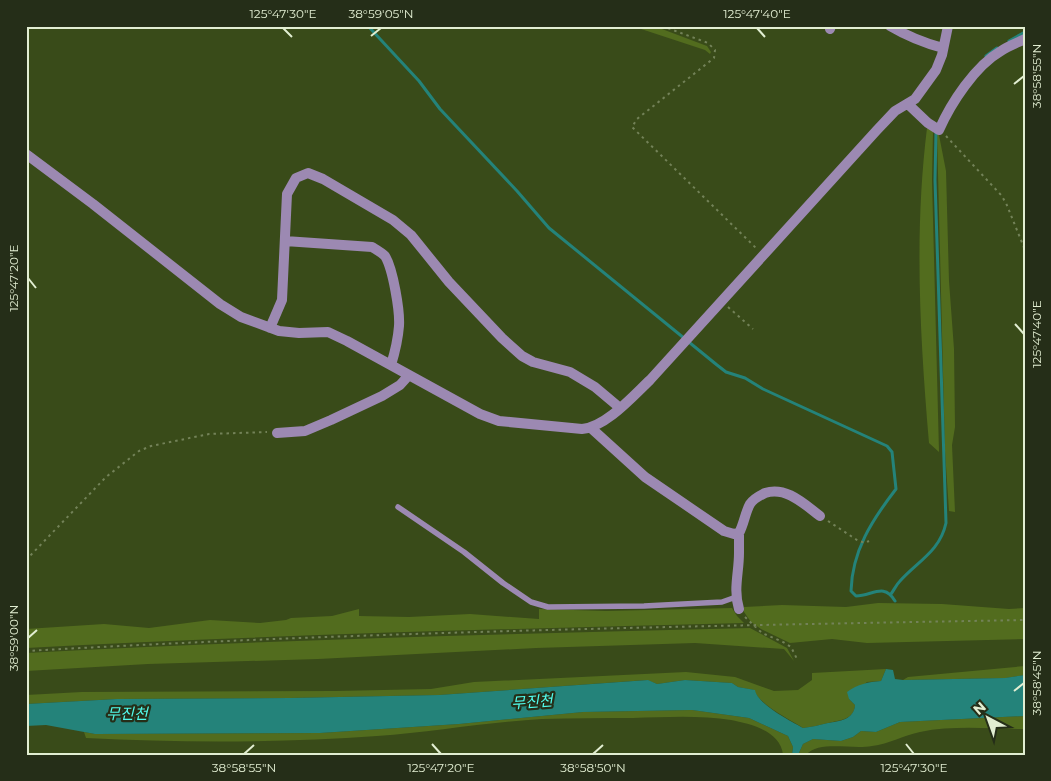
<svg xmlns="http://www.w3.org/2000/svg" width="1051" height="781" viewBox="0 0 1051 781" font-family="Montserrat,'Noto Sans KR',sans-serif">
<rect width="100%" height="100%" fill="#394b19"/>
<path fill="#526c1e" d="M632,26h22l53,20 4,6 -1,2 -5,-4z
M927,128l6,3 -1,49 7,272 -10,-9c-9,-105 -15,-210 -2,-315z
M937,134l2,1 7,36 3,110 5,68 1,78 -3,18 3,67 -6,-1 -4,-60z
M878,603l64,1 67,5 16,-1v31l-158,4 -35,-4 -42,4 -29,-14 -10,-7 -7,-10v-5l38,-2 64,2z
M732,608l5,8 7,7c-239,6 -479,12 -718,25v-19l78,-5 45,4 61,-8 50,3 26,-3 5,-2 41,-2 27,-7v7l50,1 61,-3 69,5v-10l67,2z
M750,628l37,20 7,13 -10,-12 -89,-6 -159,5 -218,11 -170,5 -122,7v-18c241,-13 483,-19 724,-25z
M1025,666v9l-19,3 -103,2 5,-3z
M886,669l-5,12 -14,1 -18,17 6,6c-1,15 -15,15 -27,18 -9,2 -16,4 -25,5 -12,-8 -45,-24 -49,-38l-16,-3 -6,-4 -47,-3 -28,4 -10,-4 -208,15 -149,3 -173,1 -91,5v-9l56,-3 253,-1 96,-2 43,-7 212,-10 49,5 39,14 24,-1 14,-10v-7z
M692,710l57,8 39,18 5,11 -1,8h-9c-2,-24 -32,-31 -52,-35 -30,-5 -67,-3 -98,-2 -30,0 -61,0 -91,1 -55,3 -110,13 -165,17 -96,7 -195,7 -291,2l-2,-6 11,2 225,-1 139,-9 124,-12z
M1025,716v13c-34,0 -71,-4 -105,3 -16,3 -31,12 -48,14 -20,4 -53,-6 -66,9h-8l5,-11 10,-5 28,2 12,-4 8,-6 15,1 24,-10z"/>
<path fill="#24837a" d="M886,669l7,1 2,9 8,1 102,-2 20,-3v41l-125,6 -24,10 -15,-1 -8,6 -12,4 -28,-2 -10,5 -5,11h-6l1,-8 -5,-11 -39,-18 -57,-8 -109,2 -124,12 -139,9 -225,1 -49,-9 -20,1v-22l91,-5 173,-1 149,-3 209,-15 9,4 28,-4 47,3 6,4 17,3c2,14 36,31 48,38 9,-1 16,-3 25,-5 11,-2 26,-3 27,-18l-6,-6 -2,-7c11,-8 21,-10 34,-11z"/>
<g fill="none" stroke-linecap="round" stroke-linejoin="round">
<path stroke="#24837a" stroke-width="3" d="M368,26l51,55 21,28 77,82 32,37 168,137 9,7 19,6 18,11 124,57 5,6 4,37c-24,31 -44,62 -45,102l5,5c16,0 28,-14 39,5
M1009,41l16,-9
M986,56l11,-8
M891,594c3,-4 5,-9 9,-13 18,-20 40,-30 46,-58l-11,-343 1,-49"/>
<path stroke="#738258" stroke-width="2" stroke-dasharray="2.5 4" stroke-linecap="butt" d="M662,26l46,17 7,7 -1,8 -77,61 -5,8 125,122
M946,136l55,59 5,8 19,47
M728,307l25,22
M828,521l29,19 8,3 4,-2
M26,560l80,-83 33,-26 12,-5 58,-12 58,-2
M745,617l17,16 21,9 8,5 6,12
M26,651c333,-19 666,-25 999,-31"/>
<path stroke="#9c89b2" stroke-width="5.5" d="M398,507l66,45 39,31 28,19 17,5 96,-1 78,-4 14,-5"/>
<path stroke="#9c89b2" stroke-width="10" d="M890,26c17,10 34,17 53,22
M830,29l1,-3
M908,104l20,19 11,7c12,-27 36,-64 62,-79 7,-5 16,-8 24,-12
M26,154l67,50 127,100 21,13 38,14 20,2 29,-1 19,9 133,73 19,7 83,8c24,-2 51,-33 68,-49l227,-250 18,-19 20,-12 21,-29 6,-15 6,-29
M285,241l87,6c5,3 9,5 13,9 8,13 15,55 14,70 -1,13 -4,26 -8,39
M270,328l12,-28 5,-106 9,-16 12,-5 15,6 70,41 18,15 38,47 53,56 20,18 11,6 37,10 25,15 25,21
M591,428l54,49 79,54 10,3 5,-1c5,-9 6,-20 11,-29 4,-6 9,-8 15,-11 21,-7 39,11 55,23
M277,433l28,-2 26,-11 51,-24 18,-11 9,-10
M739,533c0,7 0,14 0,20 0,20 -6,36 0,56"/>
</g>
<path fill="none" stroke="#e2eed2" stroke-width="2" d="M283,28l9,9M757,28l8,9M371,36l10,-8M1014,84l10,-8M28,278l8,10M1015,324l9,10M28,638l9,-8M1014,691l10,-8M432,744l9,10M906,744l8,10M244,754l10,-9M593,754l10,-9"/>
<g text-anchor="middle" stroke-width="4.5" stroke-linejoin="round" paint-order="stroke">
<g font-size="15" font-style="italic" fill="#51fbec" stroke="#252e18">
<text transform="translate(532 702) rotate(-4)" y="5">무진천</text>
<text x="127" y="719">무진천</text>
</g>
</g>
<rect width="1051" height="781" fill="none" stroke="#252e18" stroke-width="55"/>
<g transform="translate(988 718) rotate(319)" stroke="#252e18" stroke-width="4" paint-order="stroke">
<path d="M0-4L9 19L0 12L-9 19Z" fill="#e2eed2"/>
<text y="-8" font-size="14" font-weight="bold" text-anchor="middle" fill="#e2eed2">N</text>
</g>
<rect x="28" y="28" width="996" height="726" fill="none" stroke="#e2eed2" stroke-width="2"/>
<g font-size="12" text-anchor="middle" fill="#e2eed2">
<text x="283" y="18">125°47'30"E</text>
<text x="381" y="18">38°59'05"N</text>
<text x="757" y="18">125°47'40"E</text>
<text transform="translate(1037 76) rotate(-90)" y="4">38°58'55"N</text>
<text transform="translate(14 278) rotate(-90)" y="4">125°47'20"E</text>
<text transform="translate(1037 334) rotate(-90)" y="4">125°47'40"E</text>
<text transform="translate(14 638) rotate(-90)" y="4">38°59'00"N</text>
<text transform="translate(1037 683) rotate(-90)" y="4">38°58'45"N</text>
<text x="244" y="772">38°58'55"N</text>
<text x="441" y="772">125°47'20"E</text>
<text x="593" y="772">38°58'50"N</text>
<text x="914" y="772">125°47'30"E</text>
</g>
</svg>
